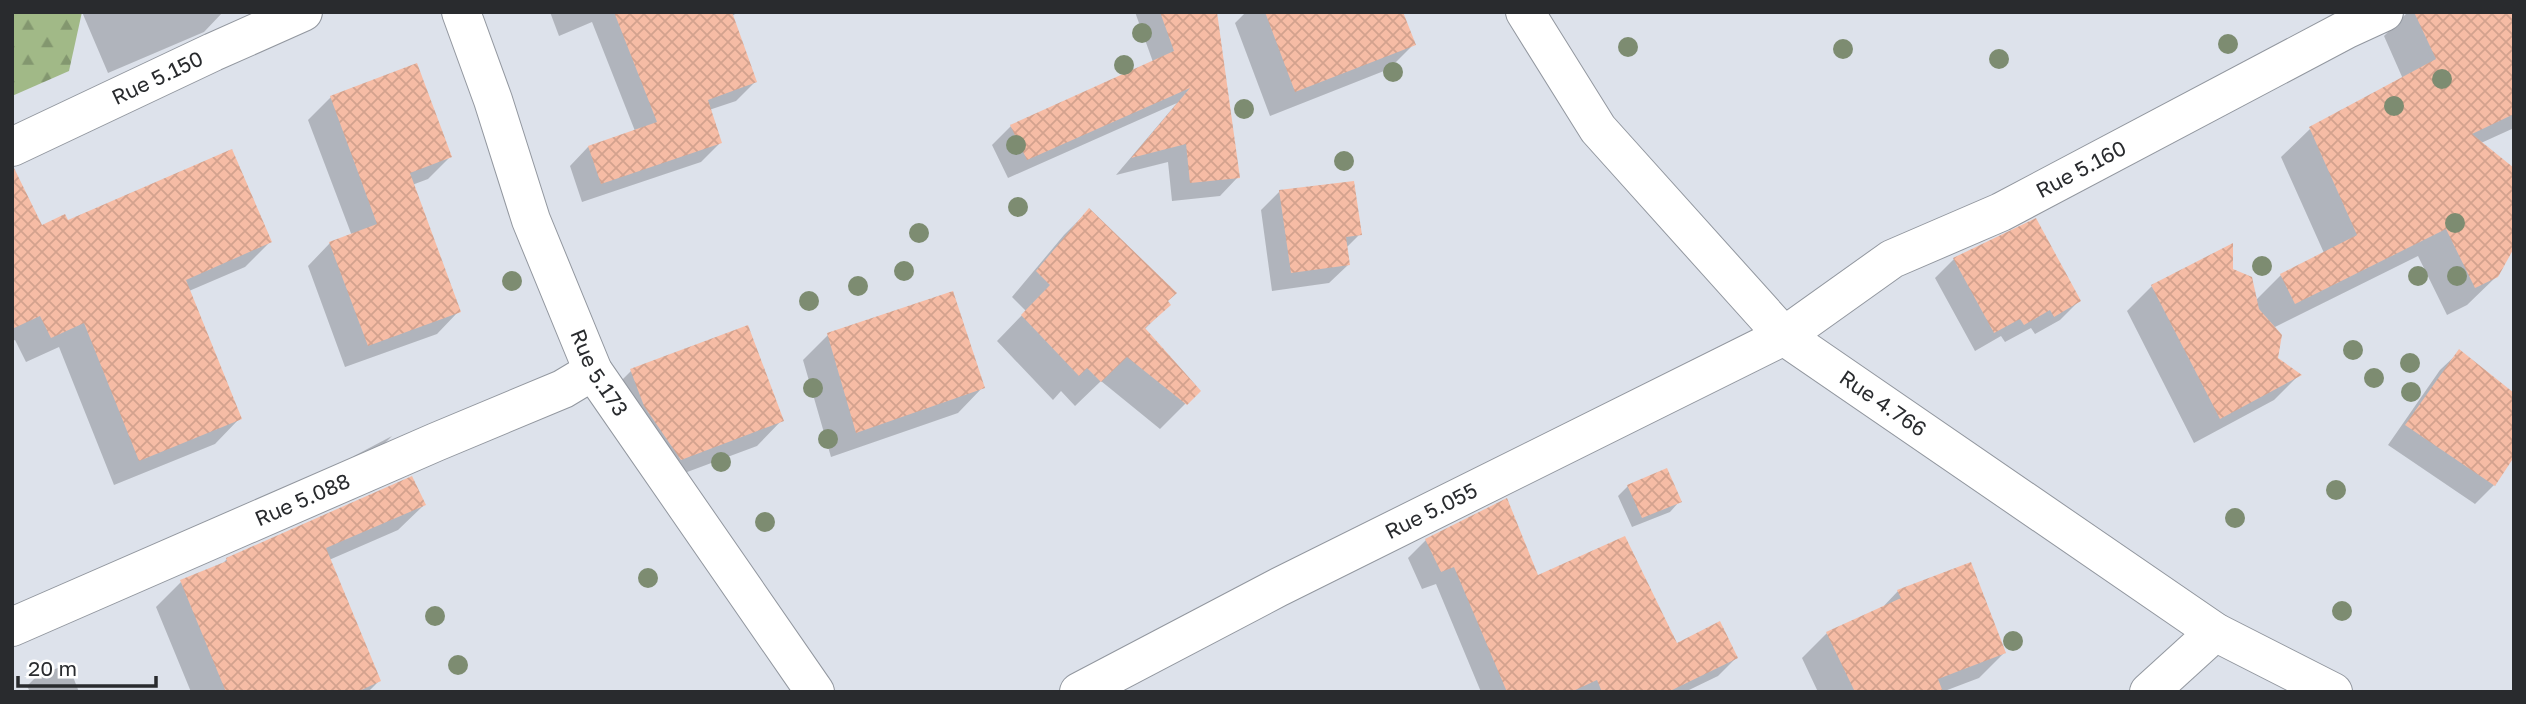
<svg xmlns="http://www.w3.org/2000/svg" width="2526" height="704" viewBox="0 0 2526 704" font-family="'Golos Text',sans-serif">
<defs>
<pattern id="forest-firs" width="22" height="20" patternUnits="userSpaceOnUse" patternTransform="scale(1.75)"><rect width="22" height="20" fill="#a1b987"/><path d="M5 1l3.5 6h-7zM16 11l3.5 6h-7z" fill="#83976f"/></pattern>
<pattern id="building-cross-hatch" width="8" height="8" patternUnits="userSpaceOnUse" patternTransform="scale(1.75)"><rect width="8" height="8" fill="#f6bca5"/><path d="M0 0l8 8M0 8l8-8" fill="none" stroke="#d3a28e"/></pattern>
</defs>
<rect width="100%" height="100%" fill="#dde2eb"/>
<path fill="url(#forest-firs)" d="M12,12h70l-13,59 -57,25z"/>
<path fill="#0003" d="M82,12h141l-19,20 -96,41z
M550,12h188l-6,4 23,66 -19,19 -27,9 11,33 -19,19 -119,40 -12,-36 18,-19 47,-16 -43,-109 -33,14z
M1135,12h81l22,165 -18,19 -48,5 -4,-39 -52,13 61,-72 -169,75 -16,-33 19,-19 142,-64z
M1246,12h155l13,32 -25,25 -119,47 -35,-93z
M2408,12h106v116l-33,15 16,133 -30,29 -20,10 -29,-59 -145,72 3,30 23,17 -25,25 -80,43 -67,-132 25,-25 80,-16 23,31 26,-26 43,-22 -43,-96 29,-28 93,-50 -19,-43z
M331,97l119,60 -22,22 -16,6 47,126 -22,23 -92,33 -37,-101 22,-23 22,-7 -44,-116z
M1280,191l80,43 -14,14 2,17 -19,18 -57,8 -11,-81z
M1089,210l79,95 -24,25 54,61 -38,38 -59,-48 -26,25 -14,-15 -8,9 -56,-59 29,-30 -14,-14 52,-62z
M64,216l3,6 203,20 -25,25 -56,24 51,127 -25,26 -101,41 -55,-138 -33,15 -11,-22 -3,1v-102z
M1954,259l125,42 -19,19 -25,14 -4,-6 -26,14 -4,-6 -26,15 -40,-73z
M828,335l155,52 -25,26 -127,44 -28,-97z
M2459,352l35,133 -19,19 -87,-59 52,-75z
M631,371l151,49 -25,26 -102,38 -49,-88z
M392,436l-25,25 -33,14 20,-19z
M1628,486l51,16 -9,10 -38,15 -14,-31z
M424,505l-26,25 -69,30 50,121 -11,11h-177l-35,-85 25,-25 39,-16 7,-7z
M1426,540l111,38 139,67 60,13 -18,18 -29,14 1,2h-209l-45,-108 -14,5 -14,-31z
M1898,591l106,62 -25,25 -37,14h-124l-16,-34 25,-25 53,-23z
M68,664l11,28h-49l-3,-6 10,-10z"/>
<path fill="url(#building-cross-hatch)" d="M614,12h118l25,70 -49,18 14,43 -121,41 -13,-38 69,-24z
M1160,12h57l23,166 -50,5 -4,-39 -55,14 59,-70 -163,72 -17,-35 164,-74z
M1265,12h138l13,33 -121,47z
M2414,12h100v102l-42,20 42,34v80l-16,29 -23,11 -29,-59 -151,75 -15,-30 77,-39 -48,-108 127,-68z
M417,63l35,94 -42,16 51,139 -93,34 -39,-104 48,-18 -47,-128z
M232,149l40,93 -86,38 56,139 -103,42 -55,-138 -33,15 -11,-22 -28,13v-160l2,-1 28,57 23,-11 3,6z
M1354,181l8,54 -16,2 4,28 -59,8 -12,-83z
M1089,208l88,85 -9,8 3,4 -26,23 56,63 -14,14 -60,-48 -26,25 -14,-14 -8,8 -58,-61 29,-30 -14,-14z
M2036,218l45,83 -27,16 -4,-7 -26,15 -4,-6 -26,14 -41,-75z
M2233,243v26l19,8 7,32 23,26 -4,23 24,17 -82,44 -69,-134z
M953,291l32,97 -129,45 -29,-100z
M748,325l36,96 -103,39 -37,-54 -14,-37z
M2459,349l55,44v64l-19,29 -90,-61z
M1667,468l15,34 -40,16 -15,-33z
M412,476l14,29 -100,43 55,133 -24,11h-131l-46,-112 47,-19 -1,-3z
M1507,498l31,77 87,-39 52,107 43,-22 18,37 -70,34h-66l-5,-12 -26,12h-64l-53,-125 -13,5 -16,-33z
M1971,562l35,91 -68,26 5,13h-88l-29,-60 75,-34 -4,-8z"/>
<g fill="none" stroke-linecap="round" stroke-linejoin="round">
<g stroke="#92979f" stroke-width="40">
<g id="minor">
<path id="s1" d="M461,12l32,88 38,120 62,151 222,321"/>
<path id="s2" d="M1525,12l73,117 186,207 431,296 118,60"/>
<path id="s3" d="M12,147l201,-95 90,-40"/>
<path id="s4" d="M12,627l424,-185 127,-53 30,-18"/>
<path id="s5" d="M1079,692l200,-105 505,-251 108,-77 109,-47 346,-183 37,-17"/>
<path d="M2149,692l66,-60"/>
</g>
</g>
<use href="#minor" stroke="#fff" stroke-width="38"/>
</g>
<g fill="#7d8c71">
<circle cx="1142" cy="33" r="10"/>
<circle cx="2228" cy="44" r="10"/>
<circle cx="1628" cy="47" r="10"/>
<circle cx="1843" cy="49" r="10"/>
<circle cx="1999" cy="59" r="10"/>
<circle cx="1124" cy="65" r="10"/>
<circle cx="1393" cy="72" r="10"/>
<circle cx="2442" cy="79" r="10"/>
<circle cx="2394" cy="106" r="10"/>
<circle cx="1244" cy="109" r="10"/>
<circle cx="1016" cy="145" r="10"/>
<circle cx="1344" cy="161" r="10"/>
<circle cx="1018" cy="207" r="10"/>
<circle cx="2455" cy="223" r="10"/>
<circle cx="919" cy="233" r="10"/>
<circle cx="2262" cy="266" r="10"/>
<circle cx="904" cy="271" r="10"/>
<circle cx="2418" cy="276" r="10"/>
<circle cx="2457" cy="276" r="10"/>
<circle cx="512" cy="281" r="10"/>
<circle cx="858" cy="286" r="10"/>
<circle cx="809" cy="301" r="10"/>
<circle cx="2353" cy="350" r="10"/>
<circle cx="2410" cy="363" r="10"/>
<circle cx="2374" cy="378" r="10"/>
<circle cx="813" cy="388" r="10"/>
<circle cx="2411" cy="392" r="10"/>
<circle cx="828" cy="439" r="10"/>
<circle cx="721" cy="462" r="10"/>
<circle cx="2336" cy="490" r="10"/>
<circle cx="2235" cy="518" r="10"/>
<circle cx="765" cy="522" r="10"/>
<circle cx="648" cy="578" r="10"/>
<circle cx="2342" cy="611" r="10"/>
<circle cx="435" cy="616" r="10"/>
<circle cx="2013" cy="641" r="10"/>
<circle cx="458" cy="665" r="10"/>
</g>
<g text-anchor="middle" stroke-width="5" stroke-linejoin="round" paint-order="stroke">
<g font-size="21" fill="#292b2e" stroke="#fff">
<text dy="7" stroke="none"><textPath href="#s3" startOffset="161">Rue 5.150</textPath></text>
<text dy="7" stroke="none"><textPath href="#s5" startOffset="1132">Rue 5.160</textPath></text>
<text dy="7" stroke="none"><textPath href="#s1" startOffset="387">Rue 5.173</textPath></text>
<text dy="7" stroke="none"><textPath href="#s2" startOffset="536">Rue 4.766</textPath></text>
<text dy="7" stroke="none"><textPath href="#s4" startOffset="317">Rue 5.088</textPath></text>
<text dy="7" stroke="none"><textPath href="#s5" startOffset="396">Rue 5.055</textPath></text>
</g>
</g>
<rect width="2526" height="704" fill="none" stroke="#292b2e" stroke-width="28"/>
<path d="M18 676v10h138v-10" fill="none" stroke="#292b2e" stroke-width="3.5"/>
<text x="28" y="676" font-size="21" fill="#292b2e" stroke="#ffffff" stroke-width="5" paint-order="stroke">20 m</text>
</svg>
